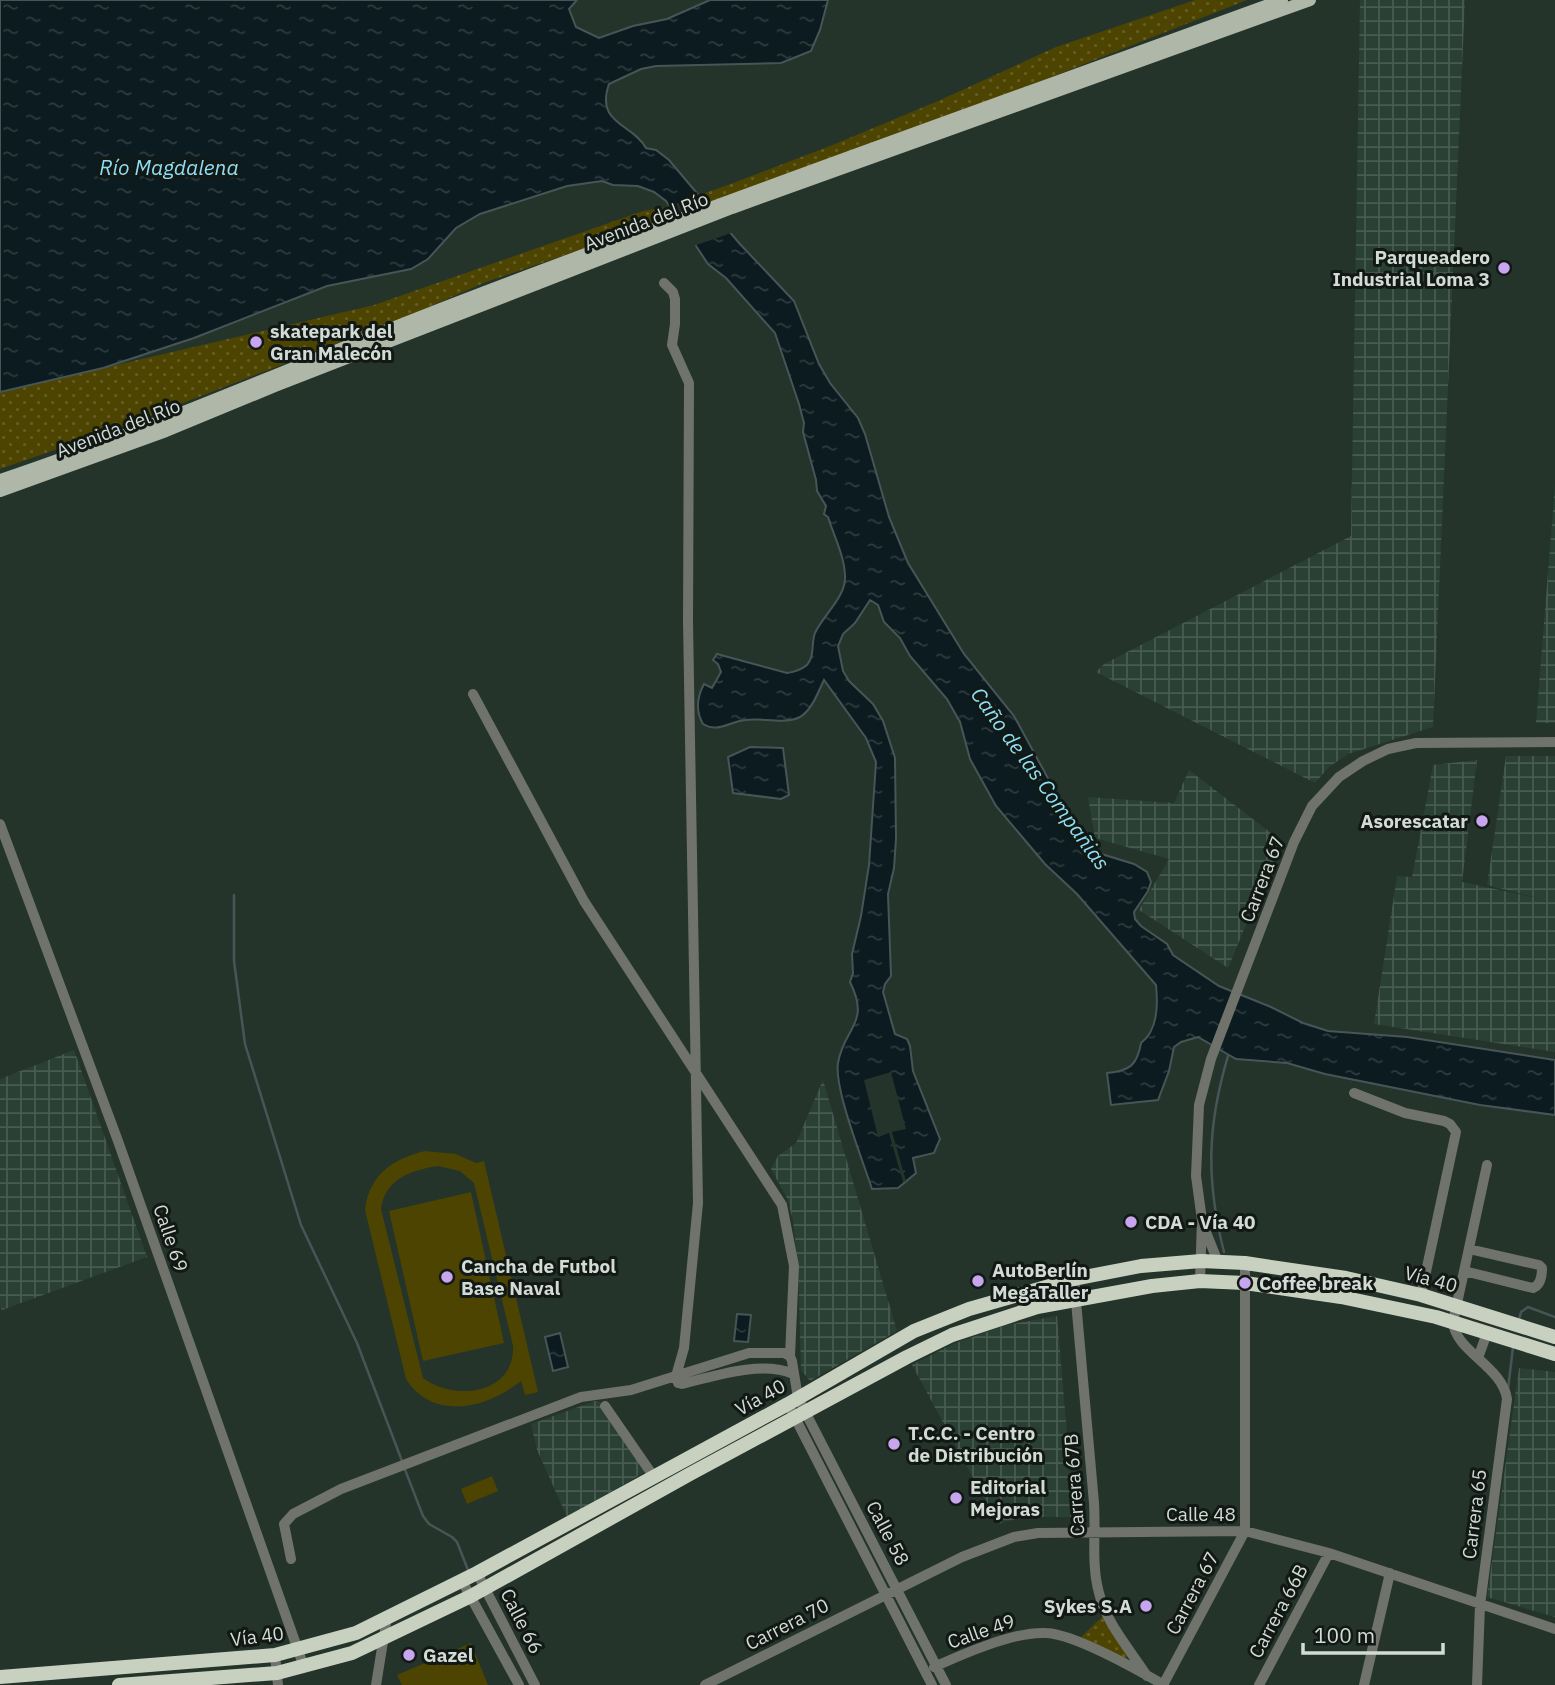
<svg xmlns="http://www.w3.org/2000/svg" width="1555" height="1685" viewBox="0 0 1555 1685" font-family="'IBM Plex Sans',sans-serif">
<defs>
<pattern id="industrial-grid" width="8" height="8" patternUnits="userSpaceOnUse" patternTransform="scale(1.75)"><rect width="8" height="8" fill="#2a4034"/><path d="M0 4h8M4 0v8" fill="none" stroke="#485b50"/></pattern>
<pattern id="park-dots" width="8" height="8" patternUnits="userSpaceOnUse" patternTransform="scale(1.75)"><rect width="8" height="8" fill="#4c4400"/><path d="M2 2h.1M6 6h.1" fill="none" stroke="#655e24" stroke-width="1.8" stroke-linecap="round"/></pattern>
<pattern id="water-ripples" width="26" height="14" patternUnits="userSpaceOnUse" patternTransform="scale(1.75)"><rect width="26" height="14" fill="#0c1b1f"/><path d="M2 4q2-2 4 0t4 0M15 11q2-2 4 0t4 0" fill="none" stroke="#2e3c3f"/></pattern>
</defs>
<rect width="100%" height="100%" fill="#24342b"/>
<path fill="url(#industrial-grid)" d="M1360,0h105l-32,727 -85,27 -19,13 -14,16 -219,-111 8,-8 247,-128z
M1555,485v238h-19z
M1506,756h49v296l-181,-28 23,-148 15,1 21,-112 44,-5 -15,122 80,17 -55,-14z
M1189,770l95,73 -17,31 -39,94 -89,-58 30,-51 -74,-21 -7,-41 86,6z
M74,1050l73,207 -145,53 -2,-3v-228z
M823,1080l74,251 -87,50 -9,-11 -3,-103 -5,-47 -6,-22 -16,-29 7,-13 18,-13z
M1057,1316l17,201h-52l-24,7 -86,-159 41,-21 53,-19z
M1519,1368l36,4v245l-68,-20z
M595,1401h4l46,71 -78,45 -30,-67 -6,-26z"/>
<path fill="#4c4400" fill-rule="evenodd" d="M425,1151l31,3 20,9 8,-2 54,231 -13,3 -4,-14c-33,27 -88,41 -115,-2l-41,-169c4,-35 27,-51 60,-59zM438,1166l22,5 14,12 39,163c2,48 -58,56 -90,32l-42,-169c4,-30 30,-39 57,-43z
M471,1192l33,151 -81,18 -34,-150z
M492,1476l6,15 -31,13 -6,-15z
M471,1643l17,42h-86l-5,-10z"/>
<path fill="url(#park-dots)" d="M1195,0h52l-241,95 -388,142 -132,45 -78,34 -287,111 -121,42v-77l374,-87 269,-94 22,-4 60,-21 105,-40 108,-45 118,-54z
M1104,1615l25,40 -5,6 -44,-23z"/>
<path fill="url(#water-ripples)" stroke="#475556" stroke-width="2" d="M0,0h577l-8,9 7,18 23,11 34,-12 34,-7 43,-19h118l-8,30 -9,21 -30,12 -125,3 -15,3 -32,15c-14,40 23,39 37,64l10,2 13,10 70,83 55,58 25,63 11,19 28,35 7,16 24,83 19,46 56,91 50,62 42,77 10,26 17,22 12,11 39,12 13,8 4,10 -3,9 -14,21 1,7 6,7 26,18 6,11 46,31 52,21 32,16 25,8 79,6 148,23v55l-75,-10 -155,-31 -38,-11 -51,-4 -38,-22 -17,5 -7,5 -5,24 -11,29 -47,5 -4,-32c22,-2 30,-7 34,-30 17,-13 17,-38 15,-58l-79,-91 -32,-30 -49,-58 -26,-47 -10,-37 -13,-23 -37,-43 -10,-18 -16,-16 -6,-17 -8,-5 -15,23 -12,11 -5,12 5,25 6,10 24,23 10,17 12,37 1,81 -2,29 -6,26 3,82 -6,8 -2,8 12,42 12,5 3,7 3,25 27,68 -6,14 -21,5 3,15 -18,15 -26,1c-9,-28 -38,-100 -34,-126 6,-36 33,-39 12,-81l3,-9 -1,-19 9,-38 8,-51 7,-103 -10,-24 -42,-58c-6,12 -12,30 -24,37 -15,8 -39,0 -55,3 -16,2 -28,13 -42,4 -8,-14 -6,-27 1,-40l8,4 9,-16 -3,-8 -5,-4 4,-6 70,19c7,-1 14,-3 20,-8 8,-9 4,-22 8,-32 8,-18 32,-37 30,-58 -1,-20 -11,-39 -17,-58l-4,-3 2,-8 -9,-15 -1,-11 -13,-48 1,-9 -5,-19 -24,-71 -49,-55 -18,-14 -42,-63 -12,-9 -16,-6 -25,-1 -11,-4 -35,5 -87,28 -24,14 -28,31 -17,10 -84,17 -133,52 -91,30 -103,24z
M750,747l33,1 6,47 -8,4 -48,-6 -5,-36z
M737,1314l14,1 -3,27 -14,-1z
M560,1333l8,34 -15,4 -8,-34z"/>
<path fill="#24342b" d="M703,194l31,38 -43,15 -4,-11 -21,-29z
M891,1072l15,57 -14,3 14,49 -3,1 -14,-49 -11,4 -14,-57z"/>
<g fill="none" stroke-linecap="round" stroke-linejoin="round">
<path stroke="#475556" stroke-width="2.5" d="M234,895v66l11,83 56,181 56,118 45,118
M1224,1252c-18,-71 -17,-126 4,-196
M1519,1320l2,-8 7,-5 27,10
M1508,1389l5,-42
M404,1467l19,49 6,8 23,13 5,5 11,28"/>
<path stroke="#6f736c" stroke-width="10" d="M664,283l9,9 2,7v25l-3,21 17,38 -1,239 10,581 -14,145 -8,28 2,7 4,1c32,-8 81,-24 111,-10
M473,694l111,207 198,304 12,61 -4,90
M0,824l118,317 186,526
M1354,1093l51,20 39,8 6,3 6,8 -35,163
M1204,1227l14,35
M1464,1271l69,17c8,-3 9,-12 9,-20l-3,-3 -70,-16
M1074,1279c6,75 14,149 20,224 2,30 -3,61 5,90 7,30 32,58 48,83
M1200,1281l2,-61 -6,-44 3,-71 12,-46 83,-217 18,-36 27,-29 24,-16 25,-12 28,-6 139,-1
M1478,1358l9,-25
M788,1404l144,281
M605,1406l49,71
M291,1559l-7,-35 9,-10 48,-25 240,-92 50,-7 118,-37h35l6,3 2,5 6,37 148,287
M477,1573l58,112
M462,1581l57,104
M275,1655l3,30
M934,1667c29,-13 81,-36 112,-34 28,1 92,37 118,52
M376,1685l11,-68
M705,1685l257,-128 52,-20 24,-4 207,-2 84,22 226,76
M1163,1685l82,-154v-268
M1259,1685l70,-132
M1364,1685l26,-112
M1477,1685l3,-80 27,-206c-4,-32 -52,-48 -54,-77l34,-157"/>
<path stroke="#afb7a8" stroke-width="12" d="M0,480c161,-54 316,-124 474,-184 268,-102 539,-198 808,-296
M0,491l166,-60 109,-45 457,-178 578,-208"/>
<path stroke="#c8d1bf" stroke-width="14" d="M0,1677l275,-22 81,-22 121,-60 311,-169 126,-73 55,-22 105,-30 67,-13 60,-5 44,2 101,15 75,17 134,42
M119,1685l158,-12 75,-20 119,-57 219,-122 217,-117 45,-22 85,-28 115,-21 48,-5 45,2 96,14 95,20 119,37"/>
</g>
<g fill="#c8a6ef" stroke="#121915" stroke-width="2.5">
<circle cx="1504" cy="268" r="7"/>
<circle cx="256" cy="342" r="7"/>
<circle cx="1482" cy="821" r="7"/>
<circle cx="1131" cy="1222" r="7"/>
<circle cx="447" cy="1277" r="7"/>
<circle cx="978" cy="1281" r="7"/>
<circle cx="1245" cy="1283" r="7"/>
<circle cx="894" cy="1444" r="7"/>
<circle cx="956" cy="1498" r="7"/>
<circle cx="1146" cy="1606" r="7"/>
<circle cx="409" cy="1655" r="7"/>
</g>
<g text-anchor="middle" stroke-width="6" stroke-linejoin="round" paint-order="stroke">
<g font-size="19" fill="#d2dbd5" stroke="#121915">
<text transform="translate(646 221) rotate(-21)" y="7">Avenida del Río</text>
<text transform="translate(118 428) rotate(-21)" y="7">Avenida del Río</text>
<text transform="translate(1262 879) rotate(-69)" y="7">Carrera 67</text>
<text transform="translate(171 1238) rotate(71)" y="7">Calle 69</text>
<text transform="translate(1431 1279) rotate(15)" y="7">Vía 40</text>
<text transform="translate(760 1397) rotate(-29)" y="7">Vía 40</text>
<text transform="translate(1074 1485) rotate(-94)" y="7">Carrera 67B</text>
<text x="1201" y="1521">Calle 48</text>
<text transform="translate(1474 1514) rotate(-83)" y="7">Carrera 65</text>
<text transform="translate(888 1533) rotate(62)" y="7">Calle 58</text>
<text transform="translate(1192 1593) rotate(-62)" y="7">Carrera 67</text>
<text transform="translate(1278 1611) rotate(-62)" y="7">Carrera 66B</text>
<text transform="translate(522 1621) rotate(63)" y="7">Calle 66</text>
<text transform="translate(787 1624) rotate(-27)" y="7">Carrera 70</text>
<text transform="translate(981 1631) rotate(-19)" y="7">Calle 49</text>
<text transform="translate(257 1636) rotate(-7)" y="7">Vía 40</text>
</g>
<g font-size="19" font-weight="bold" fill="#d2dbd5" stroke="#121915" text-anchor="start">
<text x="1490" y="264" text-anchor="end">Parqueadero<tspan x="1490" dy="22">Industrial Loma 3</tspan></text>
<text x="270" y="338">skatepark del<tspan x="270" dy="22">Gran Malecón</tspan></text>
<text x="1468" y="828" text-anchor="end">Asorescatar</text>
<text x="1145" y="1229">CDA - Vía 40</text>
<text x="461" y="1273">Cancha de Futbol<tspan x="461" dy="22">Base Naval</tspan></text>
<text x="992" y="1277">AutoBerlín<tspan x="992" dy="22">MegaTaller</tspan></text>
<text x="1259" y="1290">Coffee break</text>
<text x="908" y="1440">T.C.C. - Centro<tspan x="908" dy="22">de Distribución</tspan></text>
<text x="970" y="1494">Editorial<tspan x="970" dy="22">Mejoras</tspan></text>
<text x="1132" y="1613" text-anchor="end">Sykes S.A</text>
<text x="423" y="1662">Gazel</text>
</g>
<g font-size="21" font-style="italic" fill="#8edff6" stroke="#121915">
<text x="169" y="175">Río Magdalena</text>
<text transform="translate(1040 779) rotate(54)" y="7">Caño de las Compañias</text>
</g>
</g>
<path d="M1303 1643v10h140v-10" fill="none" stroke="#d2dbd5" stroke-width="3.5"/>
<text x="1314" y="1643" font-size="21" fill="#d2dbd5" stroke="#121915" stroke-width="5" paint-order="stroke">100 m</text>
</svg>
